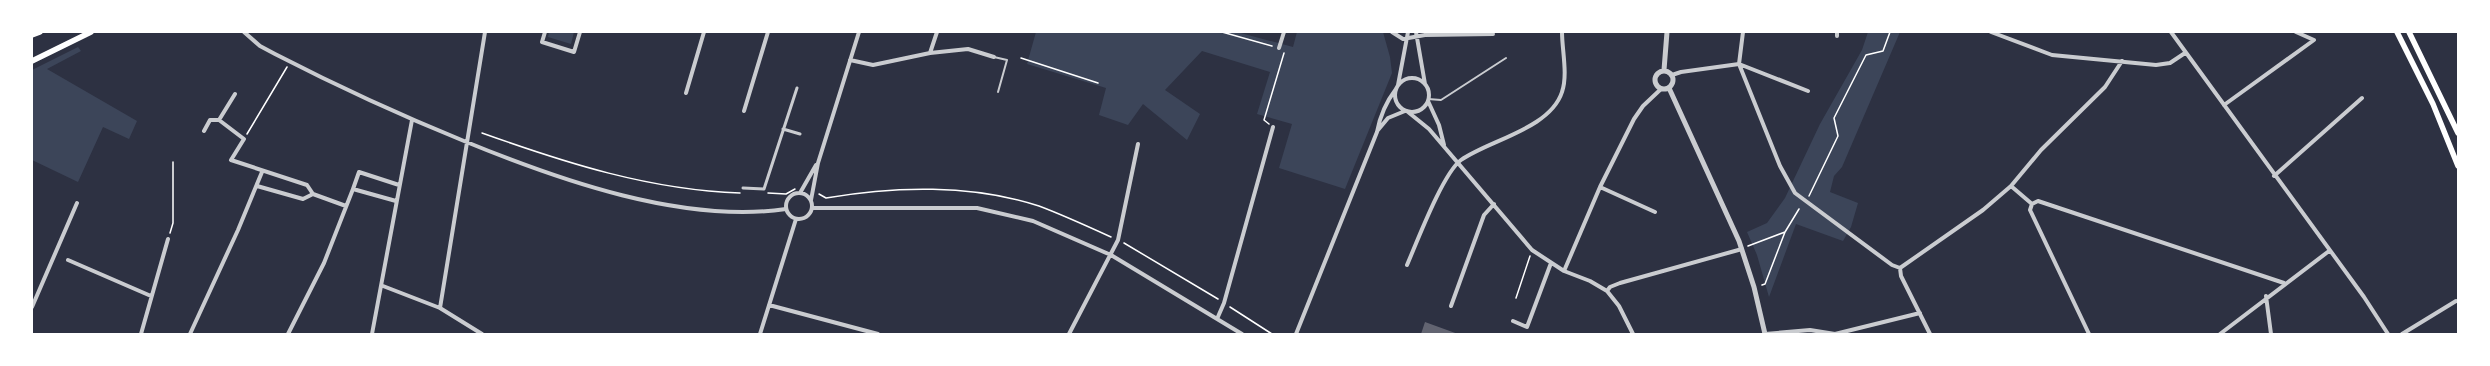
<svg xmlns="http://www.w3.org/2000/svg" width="2490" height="366" viewBox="0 0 2490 366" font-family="Barlow,sans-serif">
<rect width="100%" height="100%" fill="#2d3142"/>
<path fill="#3c4559" d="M549,32h25l-3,12 -23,-7z
M1036,32h201l56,15 4,-15h86l7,25 2,16 -47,116 -66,-21 13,-44 -35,-10 13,-42 -68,-21 -37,39 35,24 -13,26 -44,-36 -15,21 -29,-10 7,-27 -79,-24z
M1868,32h32l-58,135 -8,9 -4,16 28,11 -7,24 -8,14 -47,-17 -27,73 -12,-42 -10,-23 20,-9 18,-25 35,-74 42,-74z
M78,47l3,4 -34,18 90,52 -8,18 -26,-12 -25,55 -46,-22v-90z"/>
<path fill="#626471" d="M1425,322l33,12h-37z"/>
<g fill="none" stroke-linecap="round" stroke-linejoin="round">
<path stroke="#fff" stroke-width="1.5" d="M1222,32l50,14
M1021,58l77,25
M1269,124l-5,-4 20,-67
M482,133c84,30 168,57 258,60
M247,134l40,-67
M768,193l18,1 9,-5
M819,194l7,4c68,-12 146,-14 213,8 24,9 48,20 72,31
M1809,196l29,-60 -4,-18 32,-63 17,-4 7,-19
M170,233l3,-10v-61
M1124,243l94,56
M1748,246l37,-14
M1762,285l3,-1 20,-52 14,-23
M1516,298l14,-42
M1230,307l42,27"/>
<path stroke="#caccd0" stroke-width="2" d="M994,57l13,3 -9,32
M1428,99l13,1 65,-42"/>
<path stroke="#caccd0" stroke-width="3" d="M783,129l17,5
M743,188l21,1 33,-101"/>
<path stroke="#caccd0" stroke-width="4" d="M244,32l16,14 15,8c62,32 125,61 189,87 95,39 219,83 322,68
M545,32l-3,10 32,10 6,-20
M1392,32l11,7 22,-4 68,-1
M1416,32l9,52
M1743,32l-4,32 41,102 15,27 97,72 8,3
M1991,32l61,23 104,10 14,-2 15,-10
M2171,32l193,265 24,37
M1837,36v-4
M1279,48l5,-16
M930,53l38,-4 26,8
M850,60l23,5 57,-12 7,-21
M1672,75l9,-3 58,-8 69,27
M1395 95a17 17 0 1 1 34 0a17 17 0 1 1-34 0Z
M1398,85l10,-53
M686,93l18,-61
M235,94l-16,26 25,19 -13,21 76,25 6,9 33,12
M1428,101l11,24 5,20
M2224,105l90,-65 -18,-8
M744,111l24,-79
M1408,112l21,17 103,121 32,21 26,10 17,10 12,15 14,28
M1378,130l10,-12 17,-7
M204,131l6,-11h9
M2274,176l88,-78
M257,186l46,13 10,-5
M2011,186l21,18
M1600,187l55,25
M786 206a13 13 0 1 1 26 0a13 13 0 1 1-26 0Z
M800,193l16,-28
M811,200l7,-37 41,-131
M396,201l-43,-12 6,-17 40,13
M2032,204l6,-3 246,82
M2032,204l-2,6 59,124
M812,208h165l56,13 78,34 131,79
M68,260l83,36
M1407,265c10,-23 36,-92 54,-105 28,-20 89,-31 101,-68 6,-17 0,-42 0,-60
M1900,268l83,-58 28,-24 30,-36 64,-63 17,-26
M1900,268l1,8 29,58
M1564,271l36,-84 34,-68 9,-13 18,-17
M383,286l57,22 42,26
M1607,291l3,-4 10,-4 122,-34
M2266,296l5,38
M769,305l109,29
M1451,306l33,-91 10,-11
M32,307l45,-104
M440,308l45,-276
M1217,319l7,-16 49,-176
M1513,321l14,6 24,-64
M141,334l27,-95
M190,334l48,-104 24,-58
M288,334l36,-71 29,-74
M372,334l40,-214
M760,334l36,-115
M1069,334l49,-94 20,-96
M1296,334l81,-202c3,-16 9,-30 19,-43
M1765,334l45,-4 25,4 85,-21
M2220,334l109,-83
M2402,334l54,-33"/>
<path stroke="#caccd0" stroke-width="5" d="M1664,70l3,-38
M1655 80a9 9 0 1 1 18 0a9 9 0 1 1-18 0Z
M1669,88l70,153 15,46 11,47"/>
<path stroke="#fff" stroke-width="5.5" d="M2397,32l36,72 25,62
M2409,32l49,101
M32,35l8,-3
M32,61l59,-29"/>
</g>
<rect width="2490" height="366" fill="none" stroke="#ffffff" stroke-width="66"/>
</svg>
